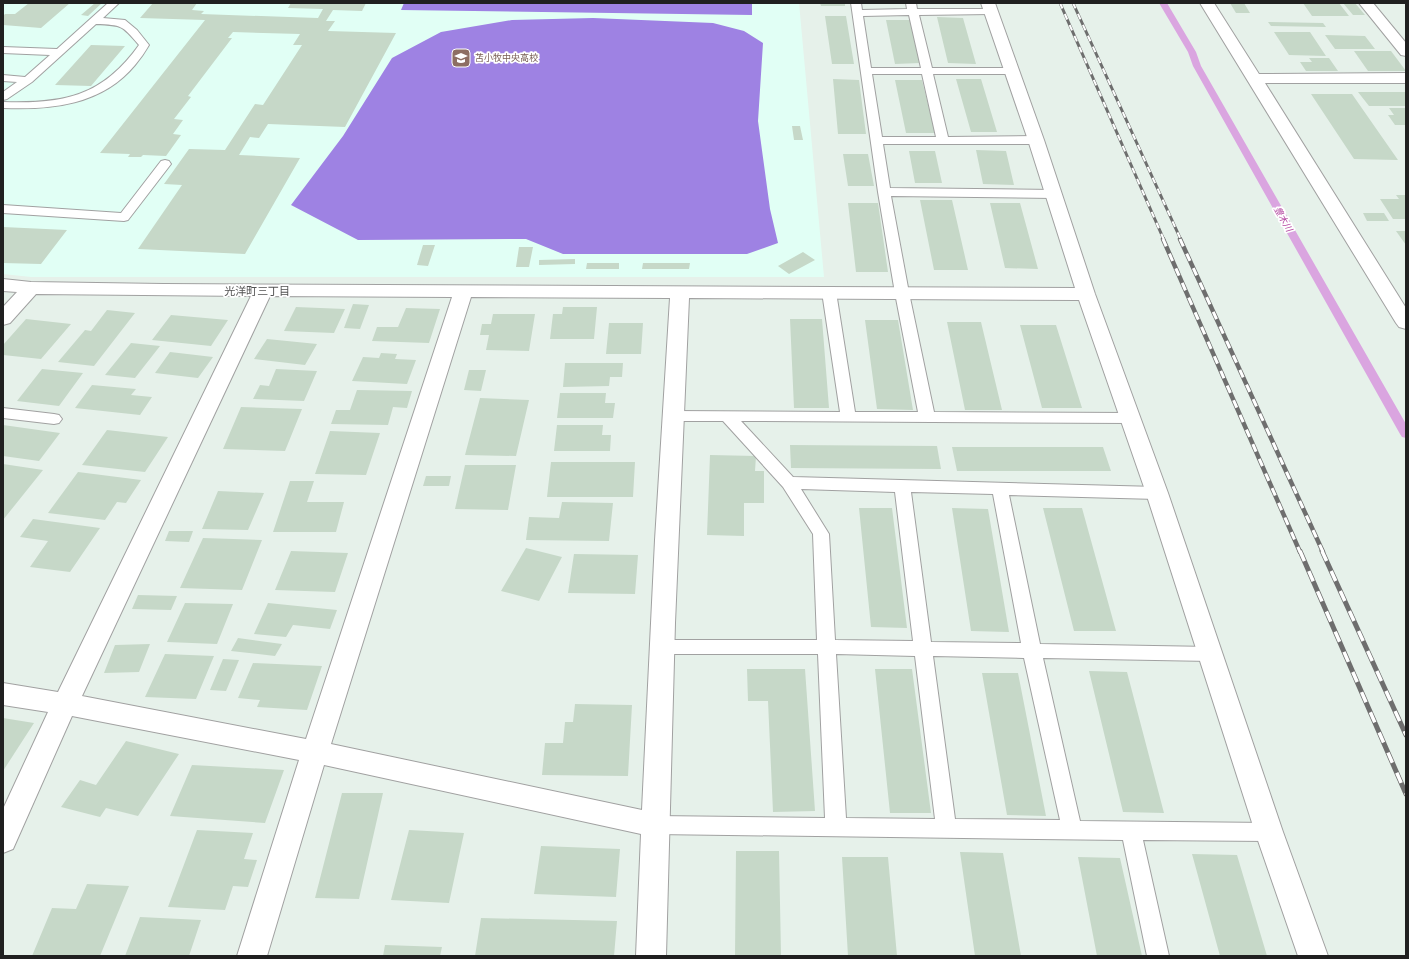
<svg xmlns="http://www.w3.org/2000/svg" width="1409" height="959" viewBox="0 0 1409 959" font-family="'PT Sans','Noto Sans JP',sans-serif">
<rect width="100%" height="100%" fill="#e6f1ea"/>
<path fill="#e1fff5" d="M3,3h796l25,274h-793l-28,-3z"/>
<path fill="#9e82e3" d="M404,3h348v12l-351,-5z
M593,18l120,5 31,8 19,12 -5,78 12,88 8,34 -31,11h-184l-37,-15 -168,1 -67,-35 52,-69 49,-78 49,-26 71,-12z"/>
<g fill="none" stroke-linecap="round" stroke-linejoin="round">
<path fill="#daa5e0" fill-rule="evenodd" d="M1159,3h8l29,49 5,14 205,358v14l-4,-1 -2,-3 -207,-368 -5,-14z"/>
</g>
<path fill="#c6d8c8" d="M29,3h41l-29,25 -38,-3v-9l2,-2h10z
M95,3h7l-14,13 -7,-1z
M153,3h44l-5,7 12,1 -3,3 117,4 5,-9 -35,-1 3,-5h75l-4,8 -29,-1 -7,11h9l-7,10 68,2 -51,94 -77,-3 -9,14 -9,-1 -11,18 61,3 -55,96 -107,-5 44,-64 -18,-1 25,-35 36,1 30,-46 8,1 39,-60h-9l7,-11 -67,-2 -5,6h4l-44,58 3,1 -17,22 9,1 -10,14 8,1 -15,21 -23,-1 -2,2h-13l2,-3 -30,-1 105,-133 -65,-2z
M820,3h25v3h-24z
M1230,3h14l6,10h-14z
M1303,3h36l10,13h-37z
M1343,3h12l10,12h-12z
M825,16h21l8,48h-22z
M937,17l26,1 13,46 -28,-1z
M886,20h24l10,43 -25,1z
M1268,22l55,1 3,4 -55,-1z
M1274,32h36l16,24 -37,-1z
M1325,35l40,1 10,13h-40z
M91,45l34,1 -34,40 -36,-1z
M1354,51h37l15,20h-38z
M1309,58h20l9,13h-32l-6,-9h12z
M833,79l26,1 7,54h-28z
M956,79h25l16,53h-26z
M895,80h27l13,53h-29z
M1358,92h48v14h-37z
M1311,94h41l46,66 -44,-1z
M1389,108h17v17h-11l-7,-10h6z
M792,126h8l3,14h-9z
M976,150l30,1 8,34 -31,-1z
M909,151h26l7,32h-27z
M843,154h25l6,32h-26z
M1396,195h10v24h-13l-13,-20h19z
M920,200h32l16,70h-34z
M848,203h30l10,69h-32z
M990,203h30l18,66 -33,-1z
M1363,213h21l5,8h-22z
M3,227l64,3 -26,34 -38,-1z
M1396,231h10v14z
M423,245h12l-7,21 -11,-1z
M519,247h14l-4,20h-13z
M803,252l12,8 -26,14 -11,-8z
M575,259v5l-36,1v-5z
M587,263h32v6h-33z
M643,263h47l-1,6h-47z
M353,304l16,1 -9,24 -16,-1z
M296,307l49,2 -11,24 -50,-2z
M563,307h34l-3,32h-44l3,-25h9z
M406,308l34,1 -11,34 -57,-2 5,-14h21z
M107,310l28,3 -41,53 -36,-4 27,-32 6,1z
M493,314h42l-6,37 -43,-1 3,-15h-9l2,-11h9z
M171,315l57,5 -17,26 -59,-6z
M26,319l45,5 -30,35 -38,-4v-10z
M790,319h32l7,89h-35z
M865,320h33l15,90 -36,-1z
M947,322h34l21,88h-37z
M609,323h34l-2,31h-35z
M1020,325h36l26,83h-40z
M267,339l50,5 -12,21 -51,-6z
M131,343l29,3 -25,32 -30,-3z
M170,352l43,5 -15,21 -43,-5z
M381,353l16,1 -2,5 21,1 -9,24 -55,-3 11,-24 16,1z
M565,363h58l-1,14h-12l-1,9 -46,1z
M42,369l41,4 -24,33 -42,-5z
M276,369l41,2 -13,30 -51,-2 7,-14 9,1z
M469,370h17l-5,21 -17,-1z
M92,385l44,4 -5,6 21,2 -12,18 -65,-7z
M357,390l55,1 -5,17 -14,-1 -5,18 -57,-1 5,-14h14z
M560,393h46l-1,10h10l-2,15h-56z
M480,398l49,2 -13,56 -51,-1z
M241,407l61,2 -17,42 -62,-2z
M3,425l57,8 -21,28 -36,-5z
M557,425h46l-1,10h9l-1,16h-56z
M107,430l61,7 -23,35 -63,-7z
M330,431l50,2 -14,42 -51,-1z
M790,445l147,1 4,23 -150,-1z
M952,447h151l8,24h-154z
M710,455l46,1 -1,15h9v32h-20v33l-37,-1z
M551,462h84l-2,35h-86z
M3,464l40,6 -40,50z
M465,465h51l-8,45 -53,-1z
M78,472l63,8 -15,23 -9,-1 -12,18 -57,-7z
M426,476h25l-2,10h-26z
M290,481h24l-7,21h37l-8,30h-63z
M218,491l46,2 -16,37 -46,-1z
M562,502l51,1 -4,38 -83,-1 3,-23 30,1z
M859,508h33l15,120 -36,-1z
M952,508l36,1 21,123 -38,-1z
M1043,508h39l34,123h-42z
M33,519l67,9 -30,44 -40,-5 18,-26 -28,-4z
M169,531h24l-4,11 -24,-1z
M203,538l59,2 -20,50 -62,-2z
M526,548l36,9 -23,44 -38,-10z
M291,551l57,2 -13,39 -60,-2z
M574,554l64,1 -3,39 -67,-1z
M138,595l39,1 -6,14 -39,-1z
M185,603l48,1 -16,40 -50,-2z
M268,603l69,7 -7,19 -37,-4 -7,12 -32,-3z
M238,638l44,6 -7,12 -44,-5z
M150,644l-11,28 -35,1 11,-28z
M165,654l49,2 -18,43 -51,-2z
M223,659l16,1 -13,31 -16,-1z
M253,663l69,3 -15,44 -50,-3 3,-7 -22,-2z
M747,669h58l10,142 -42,1 -5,-111h-20z
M875,669h37l19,144h-41z
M1089,671l38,1 37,141 -41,-1z
M982,673h36l28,143 -39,-1z
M575,704l57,1 -4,71 -86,-1 3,-32h18l2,-21h8z
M3,718l31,5 -31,48z
M126,741l53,13 -41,62 -32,-8 -6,9 -39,-10 19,-27 16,5z
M192,765l92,5 -19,53 -95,-7z
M342,793h41l-24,106 -44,-1z
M197,830l56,3 -9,26 13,1 -9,27 -15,-1 -8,24 -57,-3z
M409,830l55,3 -15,70 -58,-3z
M541,846l79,3 -4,48 -82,-3z
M736,851h43l2,105h-46z
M960,852l43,1 18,103h-46z
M1192,854l45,1 30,101h-47z
M842,857h46l9,99h-49z
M1078,857l42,1 22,98h-45z
M87,884l42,2 -29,70h-68l20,-48 24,1z
M140,917l61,3 -12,36h-64z
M481,918l136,3 -3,35h-139z
M385,945l57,2 -2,9h-57z"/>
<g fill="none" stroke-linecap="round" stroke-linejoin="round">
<g stroke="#a1a1a1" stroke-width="2">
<path id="lane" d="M108,3h11l-16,15 22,2 12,10 12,15c-4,7 -9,14 -14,20 -33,40 -84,45 -132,43v-6c60,2 99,-5 136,-57 -17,-20 -17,-20 -43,-21l-64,58 -25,17 -4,1v-8l14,-10 -14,-1v-6l22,2 25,-22 -47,-2v-6l54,2z
M851,3h10l1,7 45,-1 -1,-6h10l1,6h78l1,2 -5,3 -72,1 13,53h80l5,3 -5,3h-79l15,63 88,-1 4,2 2,2 -2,2 -4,2h-153l7,44 164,2 4,1 2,3 -2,3 -4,1 -163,-2 18,97 25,119 197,1 5,1 3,4 -3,4 -5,1 -390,-2 52,56 364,10 6,2 2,4 -2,4 -6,2 -148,-4 31,149 171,3 6,2 3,5 -3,5 -6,2 -168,-3 37,163 189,2 7,2 3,7 -3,7 -7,2 -126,-1 26,116h-22l-24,-116 -468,-6 -7,-3 -3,-6 3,-6 7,-3 170,2 -7,-164h-156l-6,-2 -3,-5 3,-5 6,-2h155l-4,-106 -30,-47 -60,-66h-51l-5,-1 -3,-4 3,-4 5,-1 168,1 -18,-120 2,-3 5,-1 5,1 2,3 19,120h63l-23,-119 -17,-101zM909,15l12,53h-50l-8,-52zM872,74h50l14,63h-54zM801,489l94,3 18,149 -78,-1 -6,-106zM911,492l82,2 28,149 -90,-1zM836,654l79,2 20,163 -89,-1zM933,656l91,2 36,162 -105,-1z
M165,160l4,1 2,3 -43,56 -4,1 -121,-8v-8l118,8 40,-52z
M3,408l51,6 5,1 3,4 -3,4 -5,1 -51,-6z"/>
</g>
<g stroke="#a1a1a1" stroke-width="2">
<path id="street" d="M981,3h14l49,137 51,154 73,199 115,339 45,124h-30l-43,-124 -109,-339 -67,-193 -390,-2 -14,325 -9,333h-30l5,-122 -317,-69 -57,191h-30l62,-196 -227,-44 -59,133 -10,4v-44l45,-97 -45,-7v-22l55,9 193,-396 -215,-2 -26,29 -7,2v-18l14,-15 -14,-1v-12l28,3 132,2 912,4 -47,-148zM270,296l182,1 -146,442 -224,-43zM471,297l199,1 -15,242 -13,270 -311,-66z
M1200,3h14l45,71 147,-1v10h-141l141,225v21l-7,-2 -3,-4z
M1359,3h14l33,40v13l-5,-1z"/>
</g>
<use href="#lane" fill="#fff" fill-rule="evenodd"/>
<use href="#street" fill="#fff" fill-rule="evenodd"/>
<g stroke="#6e6e6e" stroke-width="3">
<path id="rail-far2" d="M1060,3l104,237
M1073,3l108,237"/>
</g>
<g stroke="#6e6e6e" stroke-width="4.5">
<path id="rail-far1" d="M1163,239l137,313
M1180,239l143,313"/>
</g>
<g stroke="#6e6e6e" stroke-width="5">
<path id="rail" d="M1300,551l106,243
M1322,551l84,184"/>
</g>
<use href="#rail-far2" stroke="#fff" stroke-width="2" stroke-dasharray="6" stroke-linecap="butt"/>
<use href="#rail-far1" stroke="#fff" stroke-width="3" stroke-dasharray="8" stroke-linecap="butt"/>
<use href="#rail" stroke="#fff" stroke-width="3.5" stroke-dasharray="11" stroke-linecap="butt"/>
</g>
<defs>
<g id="school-square" transform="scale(1)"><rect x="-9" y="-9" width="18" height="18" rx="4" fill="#8d6e63" stroke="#fff"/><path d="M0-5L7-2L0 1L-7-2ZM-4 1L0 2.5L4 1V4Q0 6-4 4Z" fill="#fff"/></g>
</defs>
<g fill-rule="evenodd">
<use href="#school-square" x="461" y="58"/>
</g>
<g text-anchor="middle" stroke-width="3.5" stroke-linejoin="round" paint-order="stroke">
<g font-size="9" fill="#785e54" stroke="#fff" text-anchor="start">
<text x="475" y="61">苫小牧中央高校</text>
</g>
<g font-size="9" font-style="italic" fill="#b448a1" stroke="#fff">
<text transform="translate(1283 219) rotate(60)" y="3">豊木川</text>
</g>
<g font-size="11" fill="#535353" stroke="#fff">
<text x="257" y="295">光洋町三丁目</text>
</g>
</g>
<rect width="1409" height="959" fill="none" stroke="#202020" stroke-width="8"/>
</svg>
